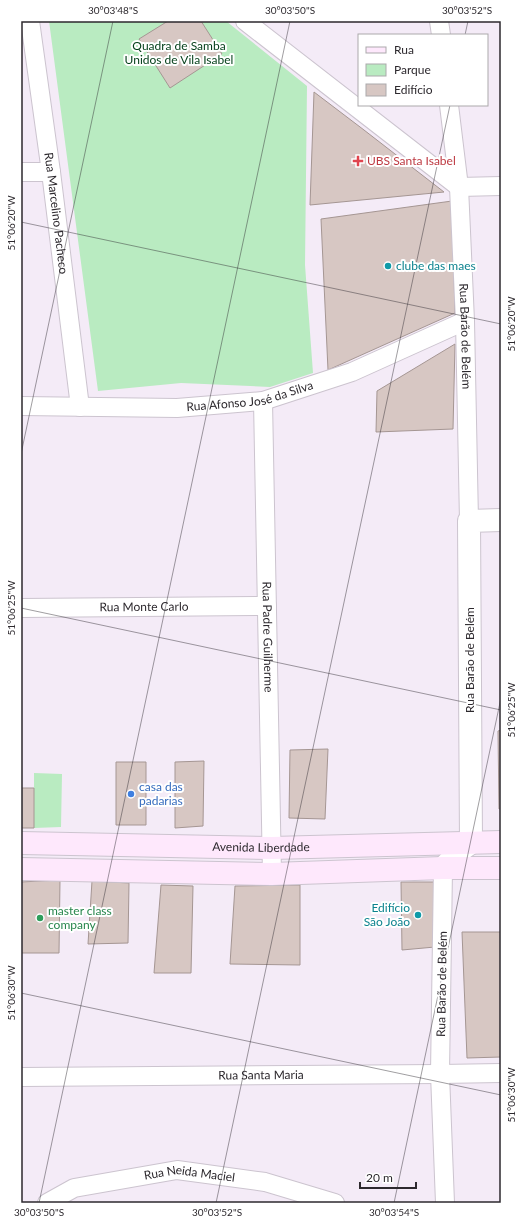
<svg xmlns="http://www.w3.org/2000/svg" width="522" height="1224" viewBox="0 0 522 1224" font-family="Lato,sans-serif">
<rect width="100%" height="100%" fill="#f4ebf7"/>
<path fill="#b9ebc1" d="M49,21h177l81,65 -2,179 8,108 -43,14 -89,-4 -83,8z
M34,773l28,1 -1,53 -27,1z"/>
<path fill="#d7c7c3" stroke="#a59693" d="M168,21h33l21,33 -52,34 -31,-49z
M314,92l50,38 80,62 -134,13z
M452,201l3,112 -127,57 -7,-151z
M455,344l-2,85 -77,3 1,-41z
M501,730v79h-2l-1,-78z
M328,749l-3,70 -36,-1 1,-68z
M204,761l-1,65 -28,2v-66z
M116,762h30v63h-30z
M21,788h13v40h-13z
M60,880l-1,73h-38v-71z
M92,881l37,2 -1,60 -40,1z
M401,882h33l1,65 -33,3z
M161,885l32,1 -2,87h-37z
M300,885v80l-70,-1 5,-78z
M462,932h39v125l-34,1z"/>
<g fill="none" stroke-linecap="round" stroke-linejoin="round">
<g stroke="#ccc4cf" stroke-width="20">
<g id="minor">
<path id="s1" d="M30,21l21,151 29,235"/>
<path d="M245,21l214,166 42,-1"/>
<path d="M439,21l2,14"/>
<path id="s2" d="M449,105l10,82 6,134 4,200"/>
<path d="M21,172h30"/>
<path id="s3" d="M263,401l9,473"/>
<path id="s4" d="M21,406l156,2 86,-7 89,-29 113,-51"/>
<path id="s5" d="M21,608l246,-2"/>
<path d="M443,868l-3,206 5,129"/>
<path id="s6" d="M21,1077l419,-3 61,-1"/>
<path id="s7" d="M47,1203l27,-15 103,-18 88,12 70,21"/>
</g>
</g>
<g stroke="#ccc4cf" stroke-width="24">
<path id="tertiary" d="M443,868l18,-18 10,-7 -2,-322 32,-1"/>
</g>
<g stroke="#ccc4cf" stroke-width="24">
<g id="secondary">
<path id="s8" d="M21,843l251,5 229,-6"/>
<path d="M21,869l251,5 171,-6h58"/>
</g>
</g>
<use href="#minor" stroke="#fff" stroke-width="18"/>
<use href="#tertiary" stroke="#fff" stroke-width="22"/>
<use href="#secondary" stroke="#fee8fc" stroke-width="22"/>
</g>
<path fill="none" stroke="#2d292e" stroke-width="1" stroke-opacity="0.45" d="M465,35l3,-14M21,222l480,102M21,454l92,-433M21,608l480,102M21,993l480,102M39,1203l251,-1182M216,1203l234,-1098M394,1203l107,-505"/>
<path fill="#e0444e" stroke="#fff" stroke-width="1.5" d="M356 155h4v4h4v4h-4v4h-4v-4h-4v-4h4z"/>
<g fill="#0f9aa8" stroke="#fff" stroke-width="1.5">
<circle cx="388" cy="266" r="4"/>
<circle cx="418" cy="915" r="4"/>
</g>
<circle fill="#3f7fe0" stroke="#fff" stroke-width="1.5" cx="131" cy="794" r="4"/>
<circle fill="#2e9e5b" stroke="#fff" stroke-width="1.5" cx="40" cy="918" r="4"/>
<g text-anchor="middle" stroke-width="4" stroke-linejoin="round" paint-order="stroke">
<g font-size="12" fill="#013d17" stroke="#fff">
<text x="179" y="50">Quadra de Samba<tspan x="179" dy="14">Unidos de Vila Isabel</tspan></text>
</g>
<g font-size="12" fill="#be3a42" stroke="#fff" text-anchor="start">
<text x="367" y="165">UBS Santa Isabel</text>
</g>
<g font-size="12" fill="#2d292e" stroke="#fff">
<text dy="4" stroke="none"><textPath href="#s1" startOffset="194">Rua Marcelino Pacheco</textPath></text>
<text dy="4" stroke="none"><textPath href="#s2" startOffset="232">Rua Barão de Belém</textPath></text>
<text dy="4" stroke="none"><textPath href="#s4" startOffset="230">Rua Afonso José da Silva</textPath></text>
<text dy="4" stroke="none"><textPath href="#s5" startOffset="123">Rua Monte Carlo</textPath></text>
<text dy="4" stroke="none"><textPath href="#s3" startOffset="236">Rua Padre Guilherme</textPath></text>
<text transform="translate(470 660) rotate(-90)" y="4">Rua Barão de Belém</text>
<text dy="4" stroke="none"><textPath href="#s8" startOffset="240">Avenida Liberdade</textPath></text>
<text transform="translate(442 984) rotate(-89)" y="4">Rua Barão de Belém</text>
<text dy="4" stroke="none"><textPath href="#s6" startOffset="240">Rua Santa Maria</textPath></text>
<text dy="4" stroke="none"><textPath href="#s7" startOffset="148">Rua Neida Maciel</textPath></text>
</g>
<g font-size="12" fill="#0d838f" stroke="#fff" text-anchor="start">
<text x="396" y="270">clube das maes</text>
<text x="410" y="912" text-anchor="end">Edifício<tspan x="410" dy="14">São João</tspan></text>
</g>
<g font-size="12" fill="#366cbe" stroke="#fff" text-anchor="start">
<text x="139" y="791">casa das<tspan x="139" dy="14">padarias</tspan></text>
</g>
<g font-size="12" fill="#27864d" stroke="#fff" text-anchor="start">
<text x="48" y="915">master class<tspan x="48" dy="14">company</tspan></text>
</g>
</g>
<rect width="522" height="1224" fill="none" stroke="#ffffff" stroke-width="44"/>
<rect x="358" y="34" width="130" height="72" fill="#ffffff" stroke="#aba9ab"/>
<rect x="366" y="47" width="20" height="6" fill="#fee8fc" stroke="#aba9ab"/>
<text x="394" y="54" font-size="12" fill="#2d292e">Rua</text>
<rect x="366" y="64" width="20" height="12" fill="#b9ebc1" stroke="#aba9ab"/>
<text x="394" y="74" font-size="12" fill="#2d292e">Parque</text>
<rect x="366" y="84" width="20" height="12" fill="#d7c7c3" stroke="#aba9ab"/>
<text x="394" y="94" font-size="12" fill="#2d292e">Edifício</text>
<path d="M360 1182v6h56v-6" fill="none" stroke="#2d292e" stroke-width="2"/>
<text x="366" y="1182" font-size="12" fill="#2d292e" stroke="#ffffff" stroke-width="3" paint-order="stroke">20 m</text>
<rect x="22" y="22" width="478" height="1180" fill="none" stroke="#2d292e" stroke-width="1.5"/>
<g font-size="10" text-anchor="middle" fill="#2d292e">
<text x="113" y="14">30°03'48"S</text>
<text x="290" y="14">30°03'50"S</text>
<text x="467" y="14">30°03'52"S</text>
<text transform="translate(11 223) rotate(-90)" y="4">51°06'20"W</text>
<text transform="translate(511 324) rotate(-90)" y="4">51°06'20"W</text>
<text transform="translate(11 608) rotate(-90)" y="4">51°06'25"W</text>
<text transform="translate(511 710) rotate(-90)" y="4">51°06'25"W</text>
<text transform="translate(11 993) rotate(-90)" y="4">51°06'30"W</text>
<text transform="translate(511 1095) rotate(-90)" y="4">51°06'30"W</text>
<text x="39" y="1216">30°03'50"S</text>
<text x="217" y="1216">30°03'52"S</text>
<text x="394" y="1216">30°03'54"S</text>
</g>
</svg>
